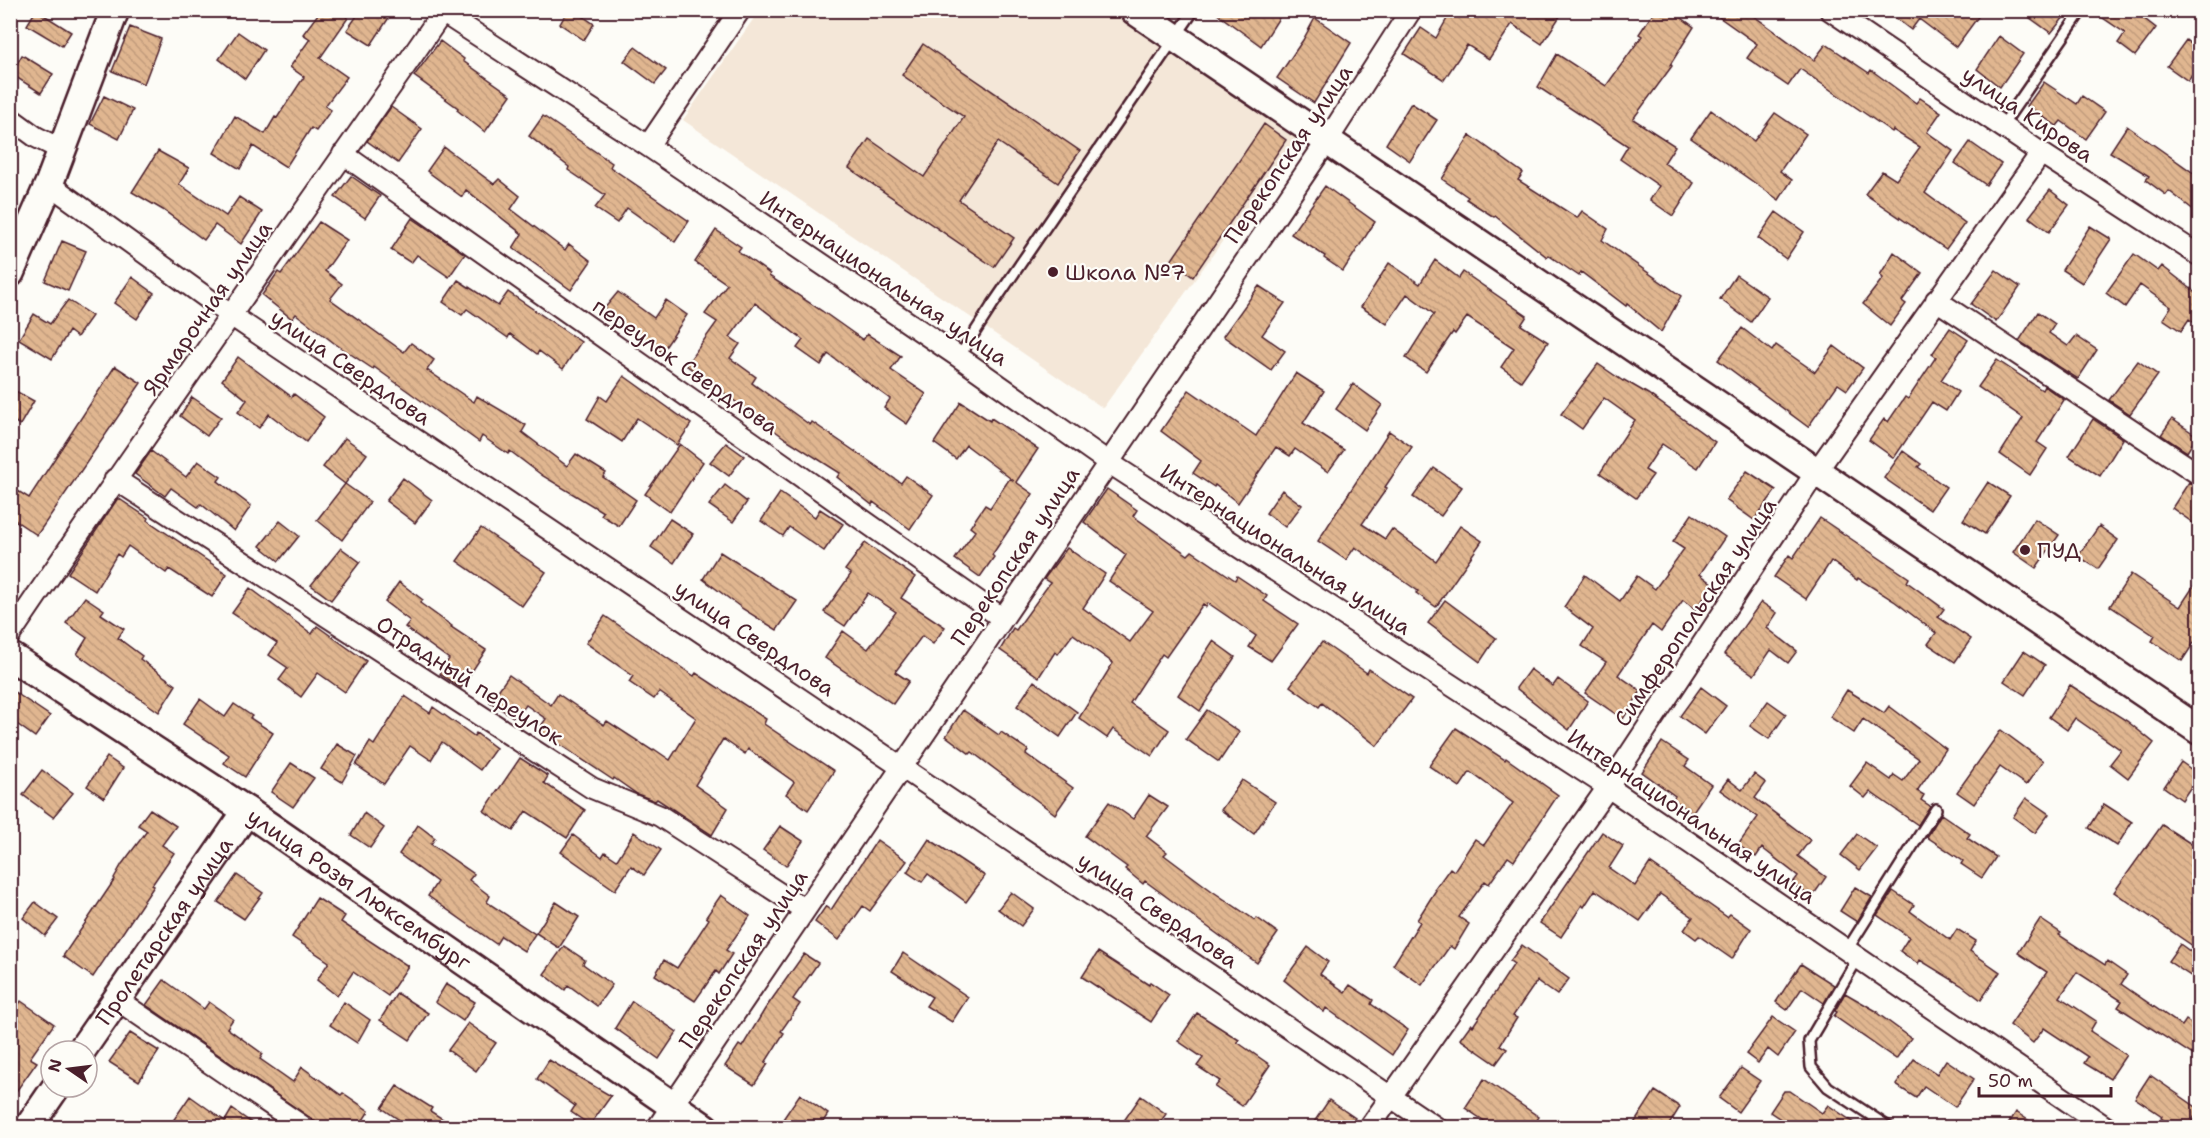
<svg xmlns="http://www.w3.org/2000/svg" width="2210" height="1138" viewBox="0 0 2210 1138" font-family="'Shantell Sans',sans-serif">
<defs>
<pattern id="building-back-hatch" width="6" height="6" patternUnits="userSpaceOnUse" patternTransform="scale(1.5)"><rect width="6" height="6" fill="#e0b690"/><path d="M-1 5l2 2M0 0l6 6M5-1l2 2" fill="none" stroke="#c29c7c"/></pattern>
</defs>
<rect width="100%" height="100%" fill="#fdfcf7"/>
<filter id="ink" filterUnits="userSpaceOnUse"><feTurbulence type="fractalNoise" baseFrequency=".0167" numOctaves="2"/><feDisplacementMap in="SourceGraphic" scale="12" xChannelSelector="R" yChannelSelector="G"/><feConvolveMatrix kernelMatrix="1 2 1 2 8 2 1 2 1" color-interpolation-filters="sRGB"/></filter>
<g filter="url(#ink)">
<path fill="#f4e7d8" d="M1109,10l188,127 -194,271 -420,-288 76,-109z"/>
<path fill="url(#building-back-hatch)" stroke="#4a1f2b" stroke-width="1.5" d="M36,10l35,22 -9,14 -35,-21z
M321,10h16l11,8 -28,40 27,19 -22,29 6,4 -15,21 -5,-3 -25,39 -33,-21 -13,23 -26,-16 21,-37 30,18 10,-17 2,1 27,-41 -14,-10 20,-28 -7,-5z
M361,10h33l-23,35 -24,-15z
M568,10h6l20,14 -10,16 -24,-16z
M1212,10h72l-23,36z
M1452,10h112l-22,34 -30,-20 -23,35 -22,-14 -23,35 -40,-26 17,-26 15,10z
M1655,10h16l23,17 -24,38 2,1 -39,53 42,27 -11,17 30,20 -21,33 -23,-16 9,-14 -39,-27 8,-13 -90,-59 19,-33 49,32 36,-50 -3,-2z
M1709,10h49l-4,6 60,44 12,-16 43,29 2,-3 45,33 4,-5 21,14 -14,20 26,19 -28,42 40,30 -19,26 -81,-55 17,-23 14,9 24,-33 -27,-17 -1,2 -92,-63 -12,17 -41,-28 10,-14z
M1885,10h98l-27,37 -37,-28 -8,11z
M2019,10h51l-19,23z
M2091,10h42l23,18 -21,28 -17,-13 7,-10z
M1315,18l36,25 -37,60 -37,-25 26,-38z
M130,27l31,12 -17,45 -32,-13z
M238,32l26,18 -19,29 -26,-20z
M1999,36l24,18 -23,33 -23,-18z
M2186,40l13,11v15l-11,15 -21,-15z
M440,41l24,18 -1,2 48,34 -26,37 -28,-22 1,-2 -44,-32z
M923,44l157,107 -22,32 -60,-41 -39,58 55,38 -20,29 -145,-99 20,-29 55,38 40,-60 -62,-42z
M635,47l31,23 -11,14 -31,-23z
M22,55l31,19 -12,19 -30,-19z
M2044,82l33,22 5,-8 23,16 -19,27 -25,-18 -4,5 -30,-20z
M104,96l29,14 -14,29 -29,-15z
M1411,103l26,17 -27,41 -24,-17z
M391,107l31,22 -24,34 -31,-22z
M1711,110l43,31 21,-28 31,21 -26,37 12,9 -13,20 -88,-62z
M543,116l69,47 -2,4 79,54 -14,21 -48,-34 -10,15 -22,-15 10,-13 -37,-25 1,-3 -40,-31z
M1264,124l22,16 -93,137 -22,-16z
M2127,126l72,51v37l-30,-23 -3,4 -20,-15 3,-4 -39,-24z
M1470,135l53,38 -5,7 59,38 5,-7 26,18 -6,11 79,56 -20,36 -34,-28 -1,2 -45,-34 -2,4 -31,-21 -1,2 -52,-41 -1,1 -28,-18 2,-2 -26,-18z
M1970,142l31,22 -15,21 -31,-22z
M444,147l50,37 5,-5 21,17 -9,13 54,41 4,-6 22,17 -20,29 -58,-42 9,-14 -56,-44 -4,7 -35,-26z
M158,151l31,17 -10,16 47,32 13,-19 23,15 -21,32 -26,-19 -11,15 -41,-30 -31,-18z
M351,176l29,20 -15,22 -30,-21z
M1325,186l50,36 -32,49 -19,-13 1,-2 -34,-22z
M2050,190l19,15 -20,27 -20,-15z
M1776,212l28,20 -18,27 -28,-21z
M412,218l53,36 -16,23 -32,-22 -6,8 -20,-13z
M319,222l28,18 -22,31 17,13 -12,15 74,53 7,-9 23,17 -7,10 47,32 3,-6 49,29 -4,7 45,34 9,-12 30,19 -3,4 33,23 -17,26 -18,-11 2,-3 -60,-36 -33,-25 -2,3 -26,-18 -3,6 -105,-75 -1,2 -39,-26 -38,-29 -4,5 -30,-24 16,-23 3,2z
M2090,226l21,13 -29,44 -20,-13z
M716,230l25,17 -3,4 32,23 -1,2 53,35 41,29 4,-6 34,22 -10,14 35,24 -19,30 -23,-16 6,-9 -62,-45 -7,11 -24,-17 6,-8 -48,-37 -25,34 10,7 -10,14 26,19 -4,6 58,42 2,-3 89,61 5,-7 27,19 -23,34 -37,-27 -1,3 -35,-28 3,-4 -54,-34 -100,-74 31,-43 -12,-8 22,-30 -32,-22z
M62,241l24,10 -18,40 -23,-10z
M1894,252l28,21 -20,28 4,3 -16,22 -27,-22 20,-26 -3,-3z
M2134,254l24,17 4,-5 37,29v31l-10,-7 -8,12 -18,-12 8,-12 -31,-22 -15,22 -19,-14z
M1435,260l24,18 4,-6 64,44 -6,9 27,17 -27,39 -20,-14 13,-19 -47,-31 -12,17 -2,-2 -27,40 -20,-14 28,-44 -27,-20 -20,30 -26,-17 28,-44 31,21z
M1996,270l24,17 -24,35 -25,-18z
M1736,275l32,22 -17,25 -31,-23z
M132,277l22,16 -17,26 -23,-16z
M458,280l40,26 10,-14 73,50 -18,27 -24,-18 -2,3 -27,-20 -2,4 -41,-29 -5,6 -19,-13z
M1259,286l26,17 -23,32 23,16 -14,19 -48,-34z
M618,292l36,26 12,-18 21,15 -25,37 -59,-42z
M68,300l24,16 -15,21 -8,-6 -17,28 -33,-20 15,-25 16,10z
M2038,312l17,12 -6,9 19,13 8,-10 21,14 -19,29 -59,-38z
M1742,328l30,23 4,-6 39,27 19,-26 29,22 -16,22 -9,-6 -30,43 -90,-67z
M1950,328l18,12 -27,40 17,12 -12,19 -14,-9 -38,56 -25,-18 15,-21 4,3 17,-25 3,2 28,-42 -4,-3z
M238,357l54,40 2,-3 30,23 -18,25 -37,-28 -10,14 -21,-16 9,-12 -25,-20z
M1997,360l45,30 2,-4 20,14 -27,42 10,7 -17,26 -30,-21 23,-36 -45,-31z
M2138,361l20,14 -28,39 -21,-14z
M1598,364l25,17 1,-1 24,14 67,48 -17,26 -36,-24 -17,26 8,5 -17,23 -36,-25 35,-53 -31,-22 -22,31 -21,-15z
M115,366l26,17 -104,152 -27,-18v-14l8,-12 11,7z
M1296,373l28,18 -21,32 41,27 -16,22 -33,-23 -5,7 -14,-9 -38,56 -23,-18 -1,2 -21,-14 8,-12 -40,-30 28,-41 67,46z
M624,376l67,48 -14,21 -40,-27 -15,24 -35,-23 13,-23 7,5z
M1353,384l29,21 -17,25 -29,-21z
M10,388l24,13 -14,24 -10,-6z
M192,397l29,20 -14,19 -27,-20z
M961,402l29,19 1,-3 47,31 -22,33 17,12 -41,61 2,2 -14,20 -25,-18 20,-28 -5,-4 15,-22 5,3 20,-30 4,3 -48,-36 -10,14 -22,-16z
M2093,419l30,20 -23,37 -31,-20z
M2172,419l25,17 -10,16 -26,-17z
M1389,431l23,16 -27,40 2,1 -25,36 23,15 7,-10 44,32 24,-35 22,15 -46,66 -20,-14 2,-2 -63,-44 -9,13 -28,-19z
M345,438l22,16 -22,30 -22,-17z
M726,443l18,13 -15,20 -19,-14z
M680,444l23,18 -33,50 -25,-18z
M151,451l35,26 12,-16 23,16 -3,4 33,25 -17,25 -33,-27 -3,3 -27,-19 -6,8 -30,-22z
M1903,451l18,13 -3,3 28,20 -16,23 -46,-32z
M1434,468l28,19 -21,29 -28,-19z
M1747,471l29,19 -22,30 -28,-20z
M403,478l29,22 -17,23 -29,-22z
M1988,482l22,14 -25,38 -22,-14z
M2189,482l10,6v39l-27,-19z
M345,484l25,18 -28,38 -25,-20z
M725,485l22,17 -14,20 -24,-17z
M1107,489l30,21 -4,6 55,39 4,-4 43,29 2,-4 30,20 -3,5 34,23 -27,37 -22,-14 7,-11 -48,-33 -2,4 -3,-3 -37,53 -4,-3 -32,49 39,27 -17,26 -39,-27 -6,9 -28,-20 34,-55 -40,-29 -15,20 -3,-2 -16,25 -39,-27 13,-22 3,2 34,-47 -6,-4 23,-31 38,26 -22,34 47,34 23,-31 -44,-30 17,-26 -42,-33z
M1282,490l20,15 -17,22 -19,-14z
M780,493l35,24 5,-8 23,15 -19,27 -35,-24 -6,9 -22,-15z
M118,498l30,20 -1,2 80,54 -15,23 -43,-28 -3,4 -38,-27 -7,11 -4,-3 -22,37 -27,-18z
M1692,514l33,23 -25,37 13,10 -17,26 -13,-10 -22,32 -9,-7 -34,50 23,16 -18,28 -38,-26 21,-31 -24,-16 11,-17 -29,-22 21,-32 35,26 17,-25 18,13 29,-40 -11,-7z
M1820,518l89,60 -2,4 37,27 -6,8 33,22 -16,23 -27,-18 8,-11 -42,-32 -36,-23 -1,2 -26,-19 -25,38 -32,-22 15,-22 4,3z
M670,519l23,15 -19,29 -23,-16z
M2035,519l24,16 -23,33 -23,-16z
M280,521l19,15 -20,25 -19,-15z
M2099,526l19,14 -20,29 -20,-13z
M481,528l65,44 -24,34 -65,-45z
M865,543l50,34 -14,21 44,29 -12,17 -11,-8 -27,36 14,9 -16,23 -68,-46 18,-27 25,18 28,-37 -28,-19 -23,33 -21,-14 27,-38 -6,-4z
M341,548l19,14 -29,38 -20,-15z
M720,552l77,49 -20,29 -34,-21 -40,-30z
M2131,574l49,33 19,-29v57l-17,26 -30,-20 3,-5 -45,-30z
M399,582l24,18 -3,3 32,23 -1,1 35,23 -25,38 -21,-14 9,-15 -44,-32 5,-6 -25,-19z
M250,588l62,46 5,-8 49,35 -21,31 -27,-19 -17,24 -22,-17 9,-12 -19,-13 8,-12 -45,-30z
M85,597l19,13 -3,4 23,15 -6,9 24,18 -2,3 36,26 -17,27 -82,-58 10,-16 -21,-15z
M1445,600l51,38 -16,24 -52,-39z
M1761,602l16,11 -10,15 30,23 -9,12 -17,-13 -17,25 -30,-21z
M605,616l89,60 2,-3 70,46 -2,5 70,47 -26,39 -22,-16 8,-12 -46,-33 -3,5 -22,-15 -28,46 33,23 -16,27 -55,-36 -2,2 -18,-7 -23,-16 -1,2 -75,-50 8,-11 -20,-14 -9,12 -3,-2 -1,2 -23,-15 19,-27 42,30 7,-11 46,31 3,-4 46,30 1,-2 16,11 26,-42 -37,-26 -5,7 -25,-17 4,-6 -47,-33z
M1213,641l22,16 -35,54 -22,-16z
M1322,642l45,31 2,-4 43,30 -35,47 -55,-43 -3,4 -29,-21z
M2024,651l21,14 -20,30 -21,-14z
M1530,669l23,17 5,-7 30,22 -19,29 -53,-42z
M1034,681l43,31 -17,25 -43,-31z
M2070,685l57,36 27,22 -26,35 -18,-14 11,-14 -46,-32 -8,12 -18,-13z
M1701,687l25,19 -21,28 -25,-18z
M10,689l40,27 -15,21 -25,-18z
M1847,690l37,23 5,-7 57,43 -29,42 7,4 -3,5 9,6 -12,19 -48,-33 -5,6 -15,-12 17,-23 24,17 3,-5 9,6 16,-22 -56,-40 -9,14 -24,-16z
M405,696l25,17 3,-6 41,29 2,-3 20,15 -16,22 -38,-28 -11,18 -21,-14 -26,38 -28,-19 14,-23 4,3z
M200,699l25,18 9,-13 18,12 -2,2 23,15 -28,44 -21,-14 5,-8 -46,-31z
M1768,701l18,13 -17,25 -19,-13z
M963,710l36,25 2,-3 27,18 -2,4 47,34 -18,26 -83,-62 -2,2 -24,-18z
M1207,710l32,22 -20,30 -33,-23z
M1456,728l49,32 1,-2 52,37 -44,66 -6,-4 -19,27 -4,-3 -26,36 10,7 -15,25 -4,-3 -28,39 -29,-20 27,-43 -3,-2 19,-30 -1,-1 15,-21 4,3 21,-32 9,6 29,-42 -43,-31 -10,15 -31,-21z
M2001,730l42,31 -17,24 -26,-18 -26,37 -17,-12z
M1662,742l27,18 -4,6 26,19 -19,28 -19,-14 2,-3 -33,-24z
M337,744l20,12 -15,26 -21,-13z
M107,757l16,11 -19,30 -17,-12z
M520,758l28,18 -4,7 41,27 -18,28 -41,-27 -13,20 -29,-20z
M2181,762l18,13 -17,25 -18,-13z
M291,763l23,15 -21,29 -22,-15z
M42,770l31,23 -20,24 -30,-22z
M1754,774l12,9 -11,15 55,42 -12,16 28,21 -14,20 -20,-13 6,-8 -36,-28 -6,9 -18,-12 20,-28 -38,-27 8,-11 14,11z
M1242,780l33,22 -21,32 -33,-24z
M1149,795l19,12 -22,29 21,16 -3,3 48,36 43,29 2,-2 21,15 -21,30 -112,-82 -2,3 -18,-15 2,-2 -42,-31 24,-34 24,17z
M2026,798l23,16 -14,19 -22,-16z
M2104,804l28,18 -15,24 -28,-18z
M150,809l26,17 -14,19 12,8 -22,32 2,1 -61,91 -30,-21 52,-77 -1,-1 8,-14 25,-33 -9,-6z
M364,813l20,15 -14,20 -19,-13z
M1941,814l29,20 -3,4 29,19 -14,21 -21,-14 2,-3 -36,-24z
M418,825l17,13 -4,6 43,30 -5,6 21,16 -3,6 48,32 -11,17 -23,-15 -5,8 -68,-48 9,-14 -38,-28z
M2162,825l37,24v88l-6,9 -79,-54z
M780,826l23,15 -17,25 -23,-16z
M634,832l27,18 -17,25 -13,-9 -16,24 -54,-38 12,-17 29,22 3,-5 12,8z
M1602,832l21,14 -14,22 26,18 15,-23 77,54 3,-3 21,15 -19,30 -33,-23 -3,3 -12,-9 9,-13 -33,-23 -20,27 -45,-31 -11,17 -2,-2 -21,32 -21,-14z
M1857,834l20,14 -17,22 -19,-15z
M929,839l56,37 -19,26 -38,-28 -6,8 -15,-10z
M877,840l30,21 -37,50 -7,-5 -24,34 -24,-18 11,-16 5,4z
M237,875l26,18 -19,26 -26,-17z
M1855,887l17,10 -15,25 -17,-11z
M1893,891l21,14 -4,6 40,29 7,-11 19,12 -6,10 30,21 -19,28 -20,-15 -41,-25 -2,4 -18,-13 9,-14 -32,-22z
M1011,892l23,17 -13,17 -23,-17z
M721,895l29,21 -24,34 6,4 -13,20 -3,-3 -21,30 -40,-26 9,-15 13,8 32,-49 -3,-2z
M317,898l28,18 -4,6 67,44 -20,30 -35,-24 -16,24 -20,-16 12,-18 -37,-25z
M35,902l23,17 -13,17 -22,-18z
M556,902l23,15 -20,31 -23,-15z
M2040,919l21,14 -2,2 46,30 2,-4 20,14 -6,9 61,42 4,-6 13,9v30l-81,-52 4,-6 -45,-29 -17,25 36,24 -6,10 36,24 -16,24 -26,-16 4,-6 -44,-29 -11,15 -23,-18 37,-53 -29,-19z
M2180,944l19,14v7l-7,12 -24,-16z
M1522,945l47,34 -12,16 -20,-14 -24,35 4,2 -17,27 7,4 -11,15 -36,-25 11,-15 2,2 41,-62 -4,-3z
M564,946l21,14 -2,4 29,21 -15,21 -29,-21 -3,5 -21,-16z
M1308,947l20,15 -8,12 25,18 5,-7 23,15 -2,4 37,26 -16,25 -66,-47 -2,4 -40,-32z
M1098,952l51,33 1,-3 19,13 -18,27 -69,-45z
M903,953l65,44 -16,25 -26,-16 6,-9 -40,-26z
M804,954l14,9 -25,36 7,5 -19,27 3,2 -19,30 3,1 -14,21 -29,-19 14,-21 3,2 23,-38z
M1801,964l33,21 -10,18 -22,-15 -15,22 -11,-8z
M164,980l40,29 5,-7 24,17 -6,9 36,26 -3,5 33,23 9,-15 39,28 2,-2 26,18 -11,17h-33l-179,-123z
M446,984l29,18 -12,19 -28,-19z
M397,993l31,20 -18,27 -30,-20z
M1845,993l33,19 -1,1 34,25 -15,21 -62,-43 3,-4 -2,-1z
M21,1001l33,23 -24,34 7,4 -27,38v-83z
M632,1001l45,31 -18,27 -44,-31z
M344,1002l26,18 -13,23 -27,-18z
M1197,1013l42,27 -2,2 33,23 -28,41 -27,-19 5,-6 -23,-15 6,-8 -25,-17z
M1773,1017l22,15 -17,25 -10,-8 -10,14 -12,-9z
M468,1023l28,20 -20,28 -28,-21z
M130,1033l29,18 -20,30 -30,-19z
M1914,1059l23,15 9,-14 28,19 -19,28 -31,-21 -8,12 -20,-13z
M549,1060l62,36 -21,29 -19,-13 4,-6 -38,-27z
M1741,1068l19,13 -22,31 -19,-14z
M2150,1075l49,34 -11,19h-14l-13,-10 1,-2 -27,-18z
M1484,1079l55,38 -7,11h-37l-30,-20z
M397,1086l35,22 -2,3 27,17h-46l-29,-20z
M1655,1091l25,16 -13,21h-36z
M1784,1091h6l32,22 6,-8 34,23h-68l-24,-16z
M800,1094l28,20 -9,14h-42z
M190,1096l35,25 7,-12 27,19h-91z
M1141,1096l25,18 -10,14h-25l-8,-6z
M1329,1100l26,18 -7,10h-38z
M2016,1112l24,16h-34z"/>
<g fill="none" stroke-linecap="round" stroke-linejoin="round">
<g stroke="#4a1f2b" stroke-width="14">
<path id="lane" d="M2002,126l80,-116
M959,357l34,-53 201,-294
M1847,950l89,-141
M1858,958l-49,83 2,26 17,20 62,41"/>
</g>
<g stroke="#4a1f2b" stroke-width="24">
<path id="street" d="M439,10l209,136 311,211 149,105 500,325 499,341
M1830,10l211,143 159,103
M10,118l26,19 26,13
M648,146l92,-136
M343,154l659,464
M49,184l183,132 1205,812
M1936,300l264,175
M115,479l477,309 68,28 145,94
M10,635c142,-211 290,-416 434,-625
M116,999l189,129
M657,1128l670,-987 84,-131
M1369,1128l239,-341 208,-315 225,-319"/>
</g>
<g stroke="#4a1f2b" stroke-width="32">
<g id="secondary">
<path d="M1134,10l1066,721"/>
<path d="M10,273l39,-89 66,-174"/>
<path id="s1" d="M10,656l237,155 458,317"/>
<path id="s2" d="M81,1051l166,-240"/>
<path d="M28,1128l28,-41"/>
</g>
</g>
<use href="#lane" stroke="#fdfcf7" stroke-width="9"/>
<use href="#street" stroke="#fdfcf7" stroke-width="20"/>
<use href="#secondary" stroke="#fdfcf7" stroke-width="27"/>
</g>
</g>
<g fill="#4a1f2b" stroke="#fdfcf7" stroke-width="2">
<circle cx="1053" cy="272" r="6"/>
<circle cx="2025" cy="550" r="6"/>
</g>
<g text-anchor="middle" stroke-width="4.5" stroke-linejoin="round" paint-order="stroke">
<g font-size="22" fill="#4a1f2b" stroke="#fdfcf7">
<text transform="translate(2028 114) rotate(34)" y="8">улица Кирова</text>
<text transform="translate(1288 154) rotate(-56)" y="8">Перекопская улица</text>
<text transform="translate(884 278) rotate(34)" y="8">Интернациональная улица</text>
<text transform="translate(207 308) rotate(-55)" y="8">Ярмарочная улица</text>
<text transform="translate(686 366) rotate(35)" y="8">переулок Свердлова</text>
<text transform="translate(351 367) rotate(34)" y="8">улица Свердлова</text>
<text transform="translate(1286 549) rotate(33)" y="8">Интернациональная улица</text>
<text transform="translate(1015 556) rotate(-56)" y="8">Перекопская улица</text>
<text transform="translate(1695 612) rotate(-56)" y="8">Симферопольская улица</text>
<text transform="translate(755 638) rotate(34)" y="8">улица Свердлова</text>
<text transform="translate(470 680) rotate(33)" y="8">Отрадный переулок</text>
<text transform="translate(1692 816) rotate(34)" y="8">Интернациональная улица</text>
<text dy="8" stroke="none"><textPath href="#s1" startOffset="420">улица Розы Люксембург</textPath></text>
<text transform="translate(1158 910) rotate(34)" y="8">улица Свердлова</text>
<text dy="8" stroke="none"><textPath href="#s2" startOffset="146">Пролетарская улица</textPath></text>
<text transform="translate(743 959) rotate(-56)" y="8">Перекопская улица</text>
</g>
<g font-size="22" fill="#4a1f2b" stroke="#fdfcf7" text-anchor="start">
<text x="1065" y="280">Школа №7</text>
<text x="2037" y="558">ПУД</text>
</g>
</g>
<rect width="2210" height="1138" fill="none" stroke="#fdfcf7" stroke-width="36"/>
<rect x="18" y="18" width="2174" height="1102" fill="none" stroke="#4a1f2b" stroke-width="2" filter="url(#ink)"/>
<g transform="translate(69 1069) rotate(284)"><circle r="28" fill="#fdfcf7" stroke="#b5a4a5" stroke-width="1.5"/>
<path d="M0-4.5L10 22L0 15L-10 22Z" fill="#4a1f2b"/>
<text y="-9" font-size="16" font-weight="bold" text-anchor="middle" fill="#4a1f2b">N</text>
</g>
<path d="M1979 1087v9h132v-9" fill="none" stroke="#4a1f2b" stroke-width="3"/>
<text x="1988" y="1087" font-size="18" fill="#4a1f2b" stroke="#fdfcf7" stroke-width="4.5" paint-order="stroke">50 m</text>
</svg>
